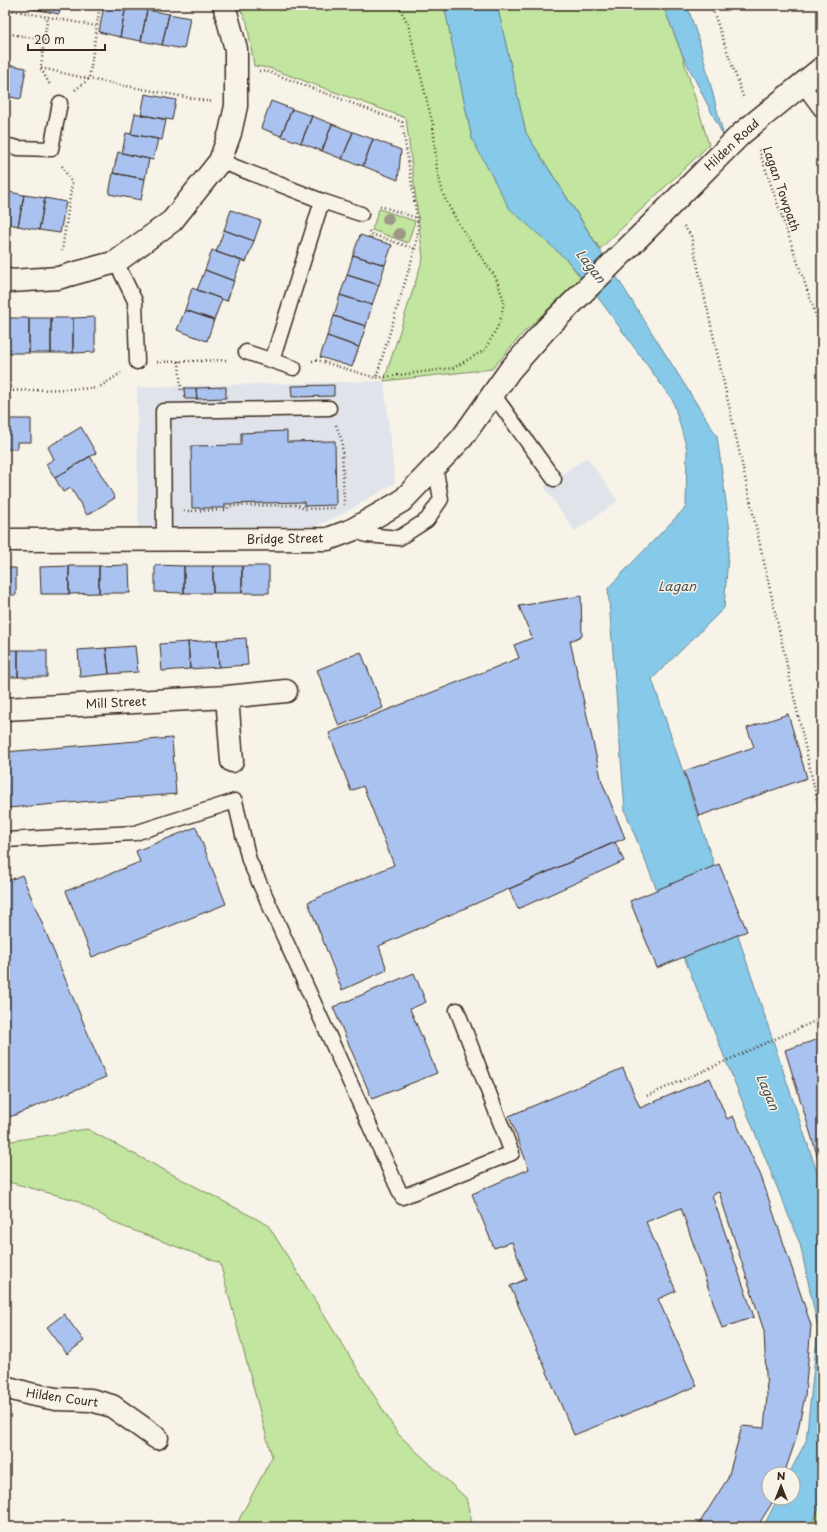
<svg xmlns="http://www.w3.org/2000/svg" width="827" height="1532" viewBox="0 0 827 1532" font-family="'Playpen Sans',sans-serif">
<rect width="100%" height="100%" fill="#f7f3e8"/>
<filter id="ink" filterUnits="userSpaceOnUse"><feTurbulence type="fractalNoise" baseFrequency=".025" numOctaves="2"/><feDisplacementMap in="SourceGraphic" scale="8" xChannelSelector="R" yChannelSelector="G"/><feConvolveMatrix kernelMatrix="1 2 1 2 8 2 1 2 1" color-interpolation-filters="sRGB"/></filter>
<g filter="url(#ink)">
<path fill="#e0e4ea" d="M384,381l11,102 -56,33 -24,10 -177,1 -1,-140z
M587,457l31,44 -43,30 -31,-44z"/>
<path fill="#c2e59f" stroke="#7e885e" d="M238,5h206l28,134 109,139 -57,54 -32,37 -108,12 39,-123 -17,-140 -137,-50 -15,-2 -7,-44z
M497,5h166l19,49 27,91 -109,104 -74,-116z
M379,209l36,12 -7,22 -36,-13z
M87,1129l181,96 130,209 68,64 7,29h-238l37,-70 -52,-194 -101,-38 -44,-25 -70,-19v-39z
M822,1501v26h-11z"/>
<path fill="#87c9e8" stroke="#698997" d="M444,5h53l29,128 191,303 13,95 -6,77 -72,71 170,508v314l-11,26h-48l15,-29h15v-24h-4l17,-33 12,-113 -18,-84 -175,-433 -17,-223 78,-81 1,-58 -14,-48 -71,-98 -34,-42 -59,-53 -37,-69z
M663,5h24l13,39 24,93 -42,-83z"/>
<path fill="#a9c2ef" stroke="#3b2a1e" d="M29,5h32l-2,9 -31,-6z
M104,5l22,1 -6,31 -21,-5z
M126,6l21,4 -6,31 -21,-4z
M147,10l22,4 -7,31 -21,-4z
M169,14l21,4 -6,31 -22,-4z
M5,64l21,4 -5,31 -16,-3z
M145,94l31,6 -4,20 -31,-5z
M271,101l21,8 -11,27 -20,-8z
M292,109l20,7 -11,27 -20,-7z
M135,113l31,7 -4,20 -31,-6z
M312,116l20,8 -10,27 -21,-8z
M332,124l21,8 -11,27 -20,-8z
M353,132l20,7 -10,27 -21,-7z
M126,133l32,6 -5,21 -31,-7z
M373,139l28,11 -3,30 -35,-14z
M118,152l31,7 -4,20 -32,-6z
M113,173l32,6 -4,21 -32,-6z
M5,191l19,4 -6,31 -13,-3z
M24,195l21,3 -6,32 -21,-4z
M45,198l21,4 -6,31 -21,-3z
M231,210l30,11 -7,20 -30,-11z
M224,230l30,11 -8,21 -30,-10z
M360,235l32,10 -7,20 -32,-10z
M212,250l29,11 -7,20 -29,-11z
M353,255l32,10 -6,20 -32,-10z
M205,270l29,11 -7,20 -30,-11z
M347,275l32,10 -7,20 -32,-10z
M192,288l30,11 -8,21 -29,-10z
M340,295l32,10 -6,21 -32,-10z
M185,310l29,10 -7,21 -30,-11z
M334,316l32,10 -7,21 -32,-11z
M95,317v35l-22,1v-35z
M5,318h2v35h-2z
M7,318h22v35h-22z
M29,318h22v35h-22z
M51,318h22v35h-22z
M327,336l32,11 -7,20 -32,-10z
M334,385v11l-42,1 -1,-11z
M226,387v11l-29,1 -1,-11z
M184,388h12l1,11h-12z
M5,419h26v23h-14v7h-12z
M81,427l15,26 -41,25 -9,-14 8,-5 -6,-12z
M287,431v11l48,-1 1,64 -32,1v-4l-79,2v4h-33l-1,-62 50,-1v-12z
M90,456l25,42 -28,17 -16,-27 -8,4 -8,-14z
M129,565l1,28h-31v-27z
M155,565l29,1v27l-29,-1z
M69,566h30v27l-30,1z
M69,566v28h-28l-1,-27z
M184,566h29v27h-29z
M213,566h29v27h-29z
M242,566h27v27h-27z
M5,568h11v27h-11z
M581,596l1,40 -12,5 32,141 23,56 -246,108 8,24 -45,20 -34,-88 86,-37 -31,-79 -12,5 -22,-58 190,-75 -5,-13 18,-7 -13,-32z
M246,638l2,27 -29,2 -2,-27z
M217,640l2,27 -29,2 -2,-27z
M188,642l2,27 -28,2 -2,-27z
M135,646l3,26 -29,2 -3,-26z
M106,648l3,26 -29,3 -2,-27z
M5,650h13v27h-13z
M18,650h29v27h-29z
M361,652l22,56 -44,18 -22,-56z
M788,714l19,64 -108,38 -15,-45 70,-24 -7,-19z
M172,738l4,56 -168,14 -3,-56z
M196,827l30,77 -134,53 -26,-66 74,-29 -4,-11z
M615,842l9,19 -106,48 -9,-20z
M719,864l28,67 -90,37 -27,-67z
M22,875l84,202 -101,42v-237z
M414,973l12,29 -16,7 27,64 -65,26 -39,-92z
M822,1038v133l-37,-121z
M623,1068l17,40 70,-30 17,41 6,-3 28,60 50,149 -6,71 -9,43 -12,35h-15v24h6l-18,29h-60l31,-49 14,-52 22,2 3,-31 -3,-66 -45,-139 -7,3 42,122 -32,11 -41,-120 -35,14 30,69 -18,8 39,87 -123,49 -64,-149 16,-7 -14,-37 -18,6 -22,-54 57,-25 -20,-53z
M64,1314l20,27 -17,13 -20,-27z"/>
<g fill="none" stroke-linecap="round" stroke-linejoin="round">
<g stroke="#3b2a1e" stroke-width="17">
<path id="lane" d="M802,84l20,27
M5,145l13,3 33,1 9,-46
M220,161l102,40 39,13
M116,262l19,39 2,61
M246,352l48,16
M272,361l50,-160
M493,394l61,85
M352,530l15,5 32,3 28,-18 14,-21 -6,-33
M164,539l-1,-128 166,-3
M5,840l130,-7 100,-32 14,59 153,337 110,-44 -55,-143"/>
</g>
<g stroke="#3b2a1e" stroke-width="25">
<path id="street" d="M5,279l6,2 47,-3 58,-16 56,-41 48,-60 10,-28 6,-27v-57l-12,-44
M5,540l323,-1 24,-9 50,-29 60,-63 48,-68 36,-41 102,-101 93,-94 81,-66
M227,697l5,64
M5,709l222,-12 59,-6
M5,1387l25,7 26,5 35,1 21,6 45,32"/>
</g>
<path stroke="#3b2a1e" stroke-width="2.5" stroke-dasharray="1 3" stroke-linecap="butt" d="M711,5l33,94
M5,9l91,17
M5,33l39,7 -3,28 48,11 123,23
M44,40l4,-24
M41,69l9,16
M259,71l10,1 133,50 15,96 1,12 -3,19 -39,129
M75,90l14,-11 11,-74
M759,150l63,183
M62,166l10,17 -10,68
M380,206l37,12
M684,226l7,10 131,586
M369,231l2,3 44,15
M179,361l2,30
M312,361l5,-1 59,18 77,-10 32,-18 15,-28 4,-21 -8,-23 -36,-52 -16,-29 -7,-27 -4,-45 -25,-101 -10,-19
M157,362l71,-2
M5,391l93,-3 23,-15
M336,425l6,16 2,66
M184,511l41,-1 5,-4 68,-1 6,4 33,-1
M647,1096l175,-78"/>
<use href="#lane" stroke="#f7f3e8" stroke-width="14"/>
<use href="#street" stroke="#f7f3e8" stroke-width="22"/>
</g>
<g fill="#9e9987">
<circle cx="388" cy="219" r="6"/>
<circle cx="399" cy="234" r="6"/>
</g>
</g>
<g text-anchor="middle" stroke-width="3" stroke-linejoin="round" paint-order="stroke">
<g font-size="12" fill="#3b2a1e" stroke="#f7f3e8">
<text transform="translate(732 145) rotate(-43)" y="4">Hilden Road</text>
<text transform="translate(781 189) rotate(71)" y="4">Lagan Towpath</text>
<text transform="translate(285 539) rotate(-1)" y="4">Bridge Street</text>
<text transform="translate(116 703) rotate(-3)" y="4">Mill Street</text>
<text transform="translate(62 1398) rotate(8)" y="4">Hilden Court</text>
</g>
<g font-size="13" font-style="italic" fill="#4e5250" stroke="#f7f3e8">
<text transform="translate(591 266) rotate(52)" y="5">Lagan</text>
<text x="677" y="591">Lagan</text>
<text transform="translate(768 1092) rotate(67)" y="5">Lagan</text>
</g>
</g>
<rect width="827" height="1532" fill="none" stroke="#f7f3e8" stroke-width="20"/>
<rect x="10" y="10" width="807" height="1512" fill="none" stroke="#3b2a1e" stroke-width="1.5" filter="url(#ink)"/>
<g transform="translate(781 1486)"><circle r="19" fill="#f7f3e8" stroke="#aca397"/>
<path d="M0-3L7 15L0 10L-7 15Z" fill="#3b2a1e"/>
<text y="-6" font-size="11" font-weight="bold" text-anchor="middle" fill="#3b2a1e">N</text>
</g>
<path d="M28 44v6h77v-6" fill="none" stroke="#3b2a1e" stroke-width="2"/>
<text x="34" y="44" font-size="12" fill="#3b2a1e" stroke="#f7f3e8" stroke-width="3" paint-order="stroke">20 m</text>
</svg>
